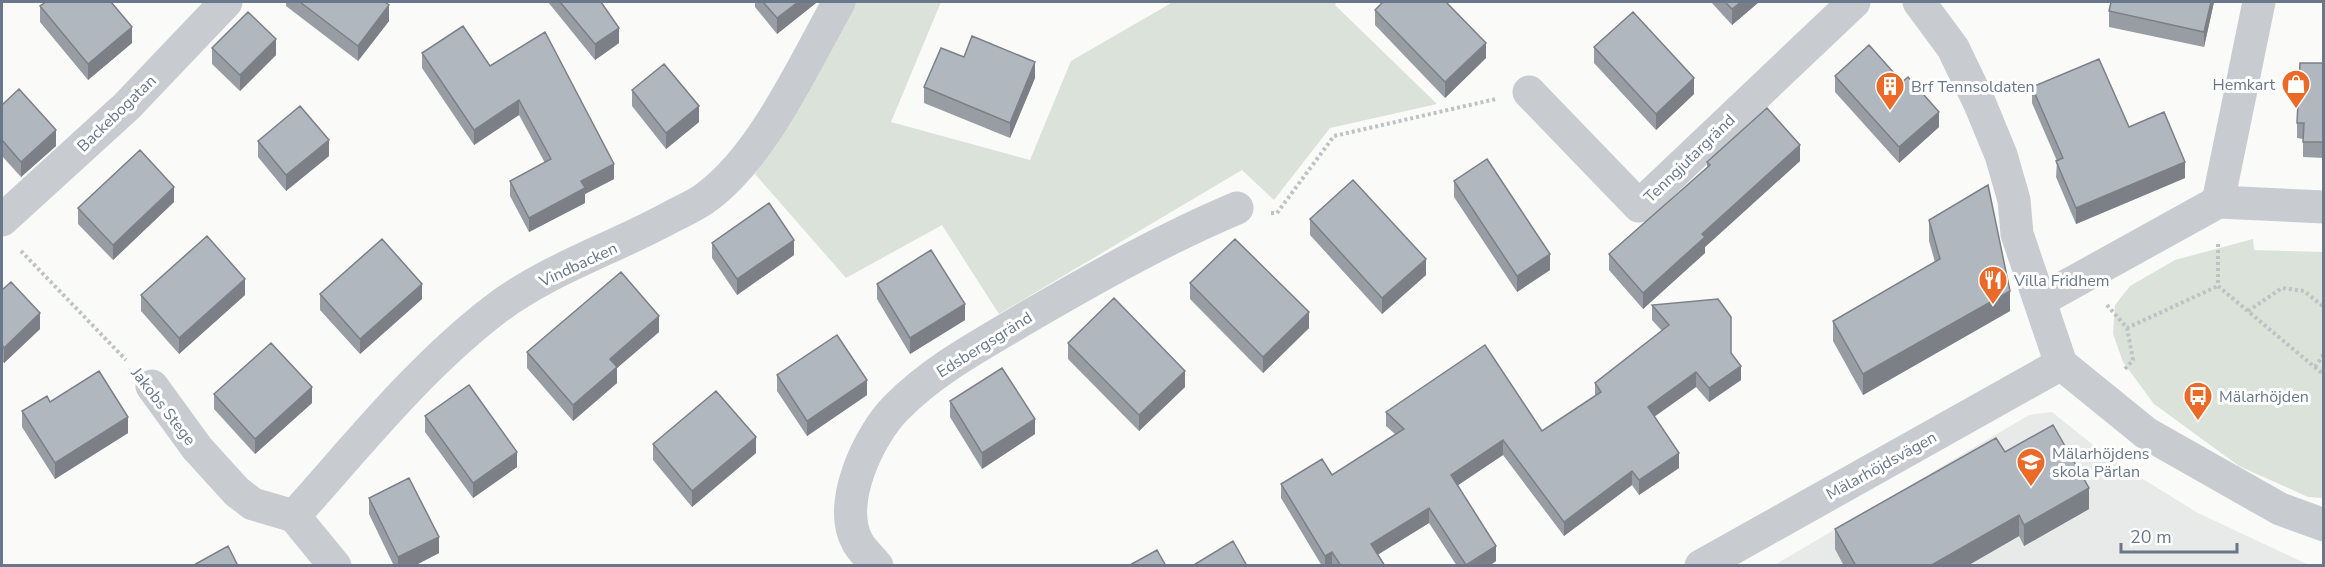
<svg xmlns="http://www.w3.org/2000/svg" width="2325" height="567" viewBox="0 0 2325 567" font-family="'Nunito Sans',sans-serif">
<rect width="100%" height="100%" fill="#fafaf8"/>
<path fill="#e8e9e9" d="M2052,412l60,48 86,53 111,52 -536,1 256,-151z"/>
<path fill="#dbe2d9" d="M856,2h85l-50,120 139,38 41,-99 102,-59h164l-2,3 102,99 -107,24 -56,72 -32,-30 -243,144 -57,-89 -96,53 -91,-104z
M2253,239l1,11 69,2v246l-15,-1 -69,-31 -85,-62 -31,-42 -10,-28 2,-29 15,-19 45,-26z"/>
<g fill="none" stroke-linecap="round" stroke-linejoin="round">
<path stroke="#bfc2c5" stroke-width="4" stroke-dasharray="3 3" stroke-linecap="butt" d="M1271,213h6l57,-77 162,-37
M2218,244v42l106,89
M21,251l105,109
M2107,305l20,23 91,-42
M2248,311l34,-23 22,3 20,16
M2315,367l9,-13
M2125,369l8,-9 -6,-32"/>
<path stroke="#c8cbcf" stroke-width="33" d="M1919,2l34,46 27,56 21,51 13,45 3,34 44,130
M1529,92l110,114 215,-204
M2218,202l41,-200
M2,220l125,-114 99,-104
M2041,300l177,-98 106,5
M2061,364l85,69 134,76 44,16
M152,386l45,62 40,44 16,12 41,12 41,50
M294,516c63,-70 124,-147 199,-205 51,-40 119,-62 176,-93 13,-7 28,-13 39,-22 56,-42 97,-134 131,-194
M877,566c-6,-8 -16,-16 -20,-25 -20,-37 11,-105 39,-133 38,-39 88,-65 135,-93 67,-39 135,-77 206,-107
M1701,566l360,-202"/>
</g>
<path fill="#989da4" d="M286,2h99l4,19 -31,40 -72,-55z
M548,2h53l18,41 -24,17z
M755,2h61v1l-39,31 -22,-27z
M1711,2h48l-27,23z
M2214,2l-10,45 -95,-20v-16z
M40,6l92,37 -44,37 -48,-58z
M1375,10l111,48 -41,40 -70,-73z
M1594,47l100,47 -38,36 -62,-67z
M212,48l64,7 -36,36 -28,-27z
M422,53l68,13 124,113 -29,15v9l-56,29 -19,-36v-15l35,-18 -26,-48 -45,30 -52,-77z
M964,57l71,21 -25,60 -86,-35v-16z
M2324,63v95l-21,-1v-18l-6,-1v-15z
M1835,76l67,6 37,45 -40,36 -64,-71z
M2032,87l97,40 56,51 -109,46 -20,-47 1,-16 -25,-58z
M632,90l67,32 -33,27 -34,-43z
M2,105l54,41 -35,31 -19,-21z
M258,141l71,15 -43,35 -28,-34z
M1800,161l-95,86v6l-62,56 -34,-39v-16l98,-86v-6z
M1454,181l96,89 -33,22 -63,-95z
M174,202l-61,58 -35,-36v-16z
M1310,219l116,56 -44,39 -72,-79z
M1929,220l81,91 -147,84 -30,-54v-20l102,-59 -6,-21z
M712,243l82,12 -57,40 -25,-37z
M1190,283l119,45 -46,45 -73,-74z
M877,284l88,36 -55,34 -33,-55z
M2,290l38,39 -36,34 -2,-2z
M320,294l102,5 -62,55 -40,-44z
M141,295h104l-66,59 -38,-43z
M1652,305l79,48 10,27 -32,22 -13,-15 -42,30 25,51 -40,27 -7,-10 -68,51 -61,-81 -46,30 39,76 -7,5h-32l-28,-43 -51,31 7,12h-63l-41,-68v-14l51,-9 63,-41 -9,-8v-14l156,19 53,-35v-13l67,-52 -10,-11z
M659,332l-42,36v15l-44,38 -46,-53v-16z
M1068,343l117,44 -46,44 -71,-72z
M777,375l90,20 -60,41 -30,-45z
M214,394l98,9 -57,51 -41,-45z
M950,401l85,33 -53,35 -32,-52z
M50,402l78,31 -73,46 -33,-52v-16z
M425,416l92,51 -44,31 -48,-66z
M653,444l103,9 -64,54 -39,-47z
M2005,452l84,57 -65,37 -5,-10 -52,30h-123l-9,-17v-20z
M369,498l70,55 -25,13h-20l-25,-52z"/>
<path fill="#7c8086" d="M798,2h18v1l-39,31v-16z
M1741,2h18l-27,23v-16z
M2211,2h3l-10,45v-15z
M389,5v16l-31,40v-15z
M132,27v16l-44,37v-16z
M619,28v15l-24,17v-16z
M276,39v16l-36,36v-16z
M1486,43v15l-41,40v-16z
M1035,62v16l-25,60v-15z
M1694,78v16l-38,36v-16z
M519,100v15l-45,30v-15z
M699,106v16l-33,27v-16z
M1939,112v15l-40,36v-16z
M56,130v16l-35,31v-15z
M329,140v16l-43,35v-16z
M1800,145v16l-95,86v6l-62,56v-16l59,-59z
M2185,162v16l-109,46v-16z
M614,164v15l-29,15v9l-56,29v-14l52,-37z
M174,187v15l-61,58v-15z
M794,240v15l-57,40v-16z
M1550,254v16l-33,22v-16z
M1426,259v16l-44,39v-16z
M245,279v16l-66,59v-16z
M422,284v15l-62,55v-15z
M2010,291v20l-147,84v-21z
M965,304v16l-55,34v-16z
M1309,312v16l-46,45v-16z
M40,313v16l-36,34v-15z
M659,316v16l-42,36v15l-44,38v-16l37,-46z
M1741,366v14l-32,22v-14z
M1185,371v16l-46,44v-16z
M1696,372v15l-48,34v-14z
M867,380v15l-60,41v-15z
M312,387v16l-57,51v-15z
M128,417v16l-73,46v-16z
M1035,419v15l-53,35v-16z
M756,437v16l-64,54v-16z
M1503,440v15l-52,35v-15z
M517,452v15l-44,31v-15z
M1679,453v15l-40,27v-15z
M1632,471v14l-68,51v-14z
M2089,488v21l-65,37v-21z
M1429,508v15l-58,36v-15z
M2019,515v21l-52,30h-37z
M439,537v16l-25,13h-16v-9z
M1496,546v15l-7,5h-23z
M1332,552v14h-7v-10z"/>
<path fill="#b1b7bf" stroke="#7c8086" stroke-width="1.5" d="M46,2h65l21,25 -44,37 -48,-58z
M300,2h85l4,3 -31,41z
M560,2h41l18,26 -24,16z
M763,2h35l-21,16z
M1383,2h63l40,41 -41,39 -70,-72z
M1725,2h16l-9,7z
M2111,2h100l-7,30 -95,-21z
M248,12l28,27 -36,36 -28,-27z
M1633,12l61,66 -38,36 -62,-67z
M463,26l27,40 55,-34 69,132 -33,17 4,7 -56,30 -19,-37 41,-22 -32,-59 -45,30 -52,-77z
M972,36l63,26 -25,61 -86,-36 17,-39 23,9z
M1869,45l33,37 6,-5 31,35 -40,35 -64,-71z
M2099,59l30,68 35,-15 21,50 -109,46 -20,-47 7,-3 -31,-71z
M2300,63h24v79h-21l1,-19h-7z
M664,64l35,42 -33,27 -34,-43z
M19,89l37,41 -35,32 -19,-22v-35z
M300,106l29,34 -43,35 -28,-34z
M1767,108l33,37 -98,89 3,3 -62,56 -34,-39 101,-89 -3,-3z
M140,150l34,37 -61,58 -35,-37z
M1487,159l63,95 -33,22 -63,-95z
M1353,180l73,79 -44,39 -72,-79z
M1988,185l22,106 -147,83 -30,-53 107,-62 -11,-39z
M769,203l25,37 -57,39 -25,-36z
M207,236l38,43 -66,59 -38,-43z
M382,239l40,45 -62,55 -40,-45z
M1235,239l74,73 -46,45 -73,-74z
M931,250l34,54 -55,34 -33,-54z
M621,272l38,44 -49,43 7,8 -44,38 -46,-53z
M11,282l29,31 -36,35 -2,-3v-55z
M1114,298l71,73 -46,44 -71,-72z
M1718,299l13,18v36l10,13 -32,22 -13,-16 -48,35 31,46 -40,27 -7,-9 -68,51 -61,-82 -52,35 45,71 -30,19 -37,-57 -58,36 14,22h-44l-9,-14 -7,4 -44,-72 41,-25 10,16 72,-46 -18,-17 99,-67 57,86 59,-39 -6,-9 74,-58 -17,-20z
M837,335l30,45 -60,41 -30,-46z
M271,343l41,44 -57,52 -41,-45z
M1002,368l33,51 -53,34 -32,-52z
M99,371l29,46 -73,46 -33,-52 25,-15 3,6z
M469,385l48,67 -44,31 -48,-67z
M716,391l40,46 -64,54 -39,-47z
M2053,425l36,63 -65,37 -5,-10 -89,51h-74l-21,-37 161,-91 9,14z
M409,478l30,59 -41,20 -29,-59z
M1233,541l14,25h-55z
M228,546l10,20h-46z
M1157,550l9,16h-36v-1z"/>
<defs>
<g id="shop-pin" transform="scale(1.5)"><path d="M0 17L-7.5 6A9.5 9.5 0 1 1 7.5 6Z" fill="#eb6a27" stroke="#fff"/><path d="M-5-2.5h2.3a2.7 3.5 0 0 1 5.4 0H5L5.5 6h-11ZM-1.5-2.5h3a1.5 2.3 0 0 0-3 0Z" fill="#fff"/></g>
<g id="building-pin" transform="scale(1.5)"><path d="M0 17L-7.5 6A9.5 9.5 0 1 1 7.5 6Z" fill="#eb6a27" stroke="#fff"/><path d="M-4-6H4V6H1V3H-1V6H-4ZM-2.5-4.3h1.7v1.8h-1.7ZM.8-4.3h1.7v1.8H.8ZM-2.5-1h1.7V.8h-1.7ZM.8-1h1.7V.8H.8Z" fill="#fff"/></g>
<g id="restaurant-pin" transform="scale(1.5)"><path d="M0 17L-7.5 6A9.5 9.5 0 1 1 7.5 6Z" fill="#eb6a27" stroke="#fff"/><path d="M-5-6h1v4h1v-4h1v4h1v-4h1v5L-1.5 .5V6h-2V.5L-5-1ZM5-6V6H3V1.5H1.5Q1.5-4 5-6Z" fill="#fff"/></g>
<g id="bus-pin" transform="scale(1.5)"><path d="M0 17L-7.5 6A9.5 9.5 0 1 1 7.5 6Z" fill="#eb6a27" stroke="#fff"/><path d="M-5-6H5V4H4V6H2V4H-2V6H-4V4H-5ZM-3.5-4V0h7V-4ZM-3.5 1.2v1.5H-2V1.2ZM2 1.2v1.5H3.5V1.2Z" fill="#fff"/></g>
<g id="school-pin" transform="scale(1.5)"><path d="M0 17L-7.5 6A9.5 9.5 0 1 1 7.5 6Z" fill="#eb6a27" stroke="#fff"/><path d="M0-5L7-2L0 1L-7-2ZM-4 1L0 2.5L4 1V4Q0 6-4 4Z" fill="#fff"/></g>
</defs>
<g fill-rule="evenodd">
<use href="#shop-pin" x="2296" y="84"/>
<use href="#building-pin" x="1890" y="86"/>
<use href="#restaurant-pin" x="1993" y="280"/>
<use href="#bus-pin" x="2198" y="396"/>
<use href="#school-pin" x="2031" y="462"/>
</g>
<g text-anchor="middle" stroke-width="6" stroke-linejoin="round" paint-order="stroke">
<g font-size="16" fill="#68778a" stroke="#fff" text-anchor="start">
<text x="2275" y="90" text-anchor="end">Hemkart</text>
<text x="1911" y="92">Brf Tennsoldaten</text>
<text x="2014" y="286">Villa Fridhem</text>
<text x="2219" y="402">Mälarhöjden</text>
<text x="2052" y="459">Mälarhöjdens<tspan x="2052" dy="18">skola Pärlan</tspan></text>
</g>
<g font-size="16" fill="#68778a" stroke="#fff">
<text transform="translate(116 113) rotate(-44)" y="6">Backebogatan</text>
<text transform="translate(1689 158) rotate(-44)" y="6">Tenngjutargränd</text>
<text transform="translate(578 264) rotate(-25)" y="6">Vindbacken</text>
<text transform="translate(984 344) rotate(-32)" y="6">Edsbergsgränd</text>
<text transform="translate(164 406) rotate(52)" y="6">Jakobs Stege</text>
<text transform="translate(1881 465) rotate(-29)" y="6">Mälarhöjdsvägen</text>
</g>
</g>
<rect width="2325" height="567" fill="none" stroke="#68778a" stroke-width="6"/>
<path d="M2121 543v9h116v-9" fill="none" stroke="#68778a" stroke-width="3"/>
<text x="2130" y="543" font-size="18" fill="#68778a" stroke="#ffffff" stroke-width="4.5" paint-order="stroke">20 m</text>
</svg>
